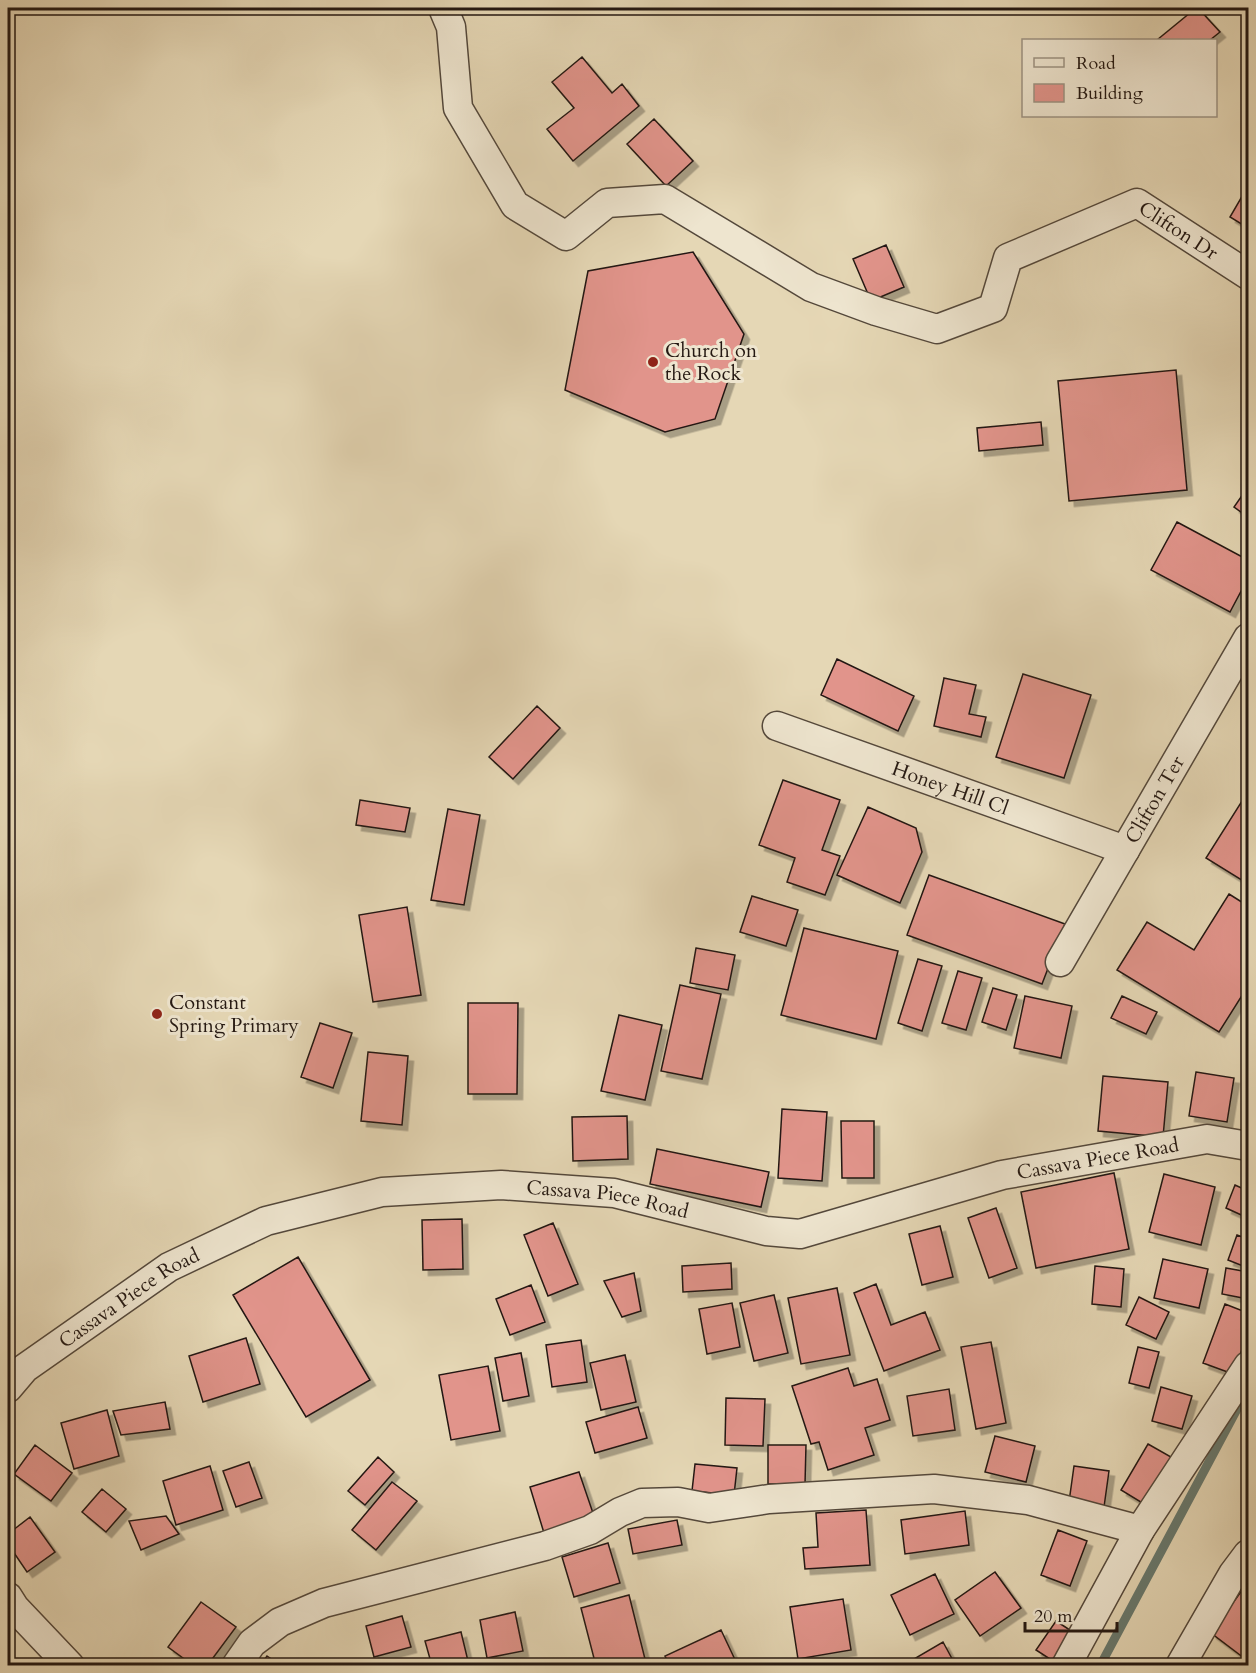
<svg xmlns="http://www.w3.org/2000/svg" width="1256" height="1673" viewBox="0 0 1256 1673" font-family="Cardo,serif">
<defs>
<filter id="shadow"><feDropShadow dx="5.5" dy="5.5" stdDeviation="0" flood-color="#0004"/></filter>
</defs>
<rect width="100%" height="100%" fill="#e5d7b5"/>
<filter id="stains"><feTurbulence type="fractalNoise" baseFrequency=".00333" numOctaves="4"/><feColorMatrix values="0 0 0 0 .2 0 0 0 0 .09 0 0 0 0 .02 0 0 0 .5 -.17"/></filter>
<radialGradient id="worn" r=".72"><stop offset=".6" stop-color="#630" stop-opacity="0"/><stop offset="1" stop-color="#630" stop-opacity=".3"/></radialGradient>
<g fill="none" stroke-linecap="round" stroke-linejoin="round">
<path stroke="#68796e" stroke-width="9" d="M1100,1666l143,-268"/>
</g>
<path fill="#e1948b" stroke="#241812" stroke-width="1.5" filter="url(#shadow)" d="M1196,8h2l22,24 -10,8h-53z
M582,57l30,36 10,-9 17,22 -66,55 -26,-32 27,-21 -22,-26z
M654,119l39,42 -27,25 -39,-42z
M1248,186v42l-18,-11z
M886,245l18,42 -33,14 -18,-42z
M693,252l51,82 -29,85 -50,13 -100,-42 23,-119z
M1176,370l11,120 -118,11 -11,-120z
M1041,422l2,23 -64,6 -2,-23z
M1248,487v30l-14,-10z
M1177,522l71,38v18l-18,34 -79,-42z
M837,659l77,37 -16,35 -77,-36z
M1023,674l68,21 -27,83 -68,-21z
M944,678l32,7 -7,29 17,3 -5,20 -47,-11z
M537,706l23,22 -47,51 -24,-22z
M783,780l57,20 -18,50 18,6 -15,39 -38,-13 8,-24 -36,-13z
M360,800l50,8 -5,24 -49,-7z
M1242,801l6,4v79l-42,-26z
M868,807l48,21 6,24 -22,51 -63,-28z
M448,809l32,6 -16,90 -33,-5z
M929,875l136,49 -23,60 -135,-49z
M1229,894l19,12v80l-29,46 -102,-62 30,-48 47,28z
M752,896l46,14 -12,36 -46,-14z
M407,907l14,88 -48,7 -14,-87z
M804,928l94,23 -22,88 -95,-24z
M696,948l39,7 -7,35 -38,-7z
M918,959l24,7 -20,65 -24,-8z
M958,971l24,7 -16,52 -24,-7z
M680,985l41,9 -19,85 -41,-8z
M993,988l24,7 -11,35 -24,-8z
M1025,996l47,10 -11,52 -47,-10z
M1122,996l35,16 -11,22 -35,-16z
M468,1003h50l-1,91h-49z
M619,1015l43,10 -17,75 -44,-9z
M320,1023l32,10 -19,55 -32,-11z
M368,1052l40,4 -6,69 -41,-4z
M1196,1072l38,6 -7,44 -38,-6z
M1103,1076l65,6 -5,55 -65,-6z
M782,1109l45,3 -5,69 -44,-3z
M627,1116l1,43 -55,2 -1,-44z
M841,1121h33v57h-32z
M657,1149l112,23 -8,35 -111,-23z
M1114,1173l15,76 -93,19 -15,-76z
M1164,1174l51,13 -14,58 -52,-13z
M1235,1185l13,6v27l-22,-10z
M996,1208l21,60 -28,10 -21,-60z
M462,1219l1,50 -40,1 -1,-50z
M553,1223l25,61 -30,12 -24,-61z
M940,1226l13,51 -31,8 -13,-51z
M1237,1235l11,4v29l-20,-8z
M298,1257l72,123 -64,37 -73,-122z
M1163,1259l45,10 -9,39 -45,-10z
M731,1263l1,26 -49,3 -1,-26z
M1095,1266l29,3 -3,38 -29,-3z
M1226,1268l22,4v27l-26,-5z
M634,1273l7,38 -19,6 -18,-36z
M876,1284l15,41 34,-13 15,38 -56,21 -30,-78z
M531,1285l14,37 -35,13 -14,-36z
M837,1288l13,67 -49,9 -13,-66z
M774,1295l14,58 -34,8 -14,-58z
M1139,1297l30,15 -13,27 -30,-14z
M732,1303l8,44 -33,7 -8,-45z
M1225,1304l23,9v20l-15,41 -30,-11z
M246,1338l14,46 -57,18 -14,-46z
M581,1340l6,42 -35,5 -6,-42z
M991,1342l15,81 -30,6 -15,-82z
M1138,1347l21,5 -10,36 -20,-5z
M521,1353l8,43 -26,5 -8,-43z
M625,1355l11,47 -35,8 -11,-47z
M488,1366l12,65 -49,9 -12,-65z
M848,1368l6,18 23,-7 13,41 -25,8 9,27 -46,15 -9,-28 -8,2 -19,-58z
M1161,1387l31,9 -10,33 -30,-8z
M949,1389l6,41 -42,6 -6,-40z
M726,1398l39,1 -2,47 -38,-1z
M165,1402l5,27 -49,6 -8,-24z
M638,1407l9,31 -52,15 -9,-31z
M107,1410l12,46 -45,13 -13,-46z
M995,1436l40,10 -9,36 -41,-10z
M1148,1444l23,13 -27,47 -23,-14z
M35,1445l37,28 -21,28 -37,-27z
M768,1445h38l-1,39h-37z
M378,1457l16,15 -29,33 -17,-14z
M249,1462l13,36 -26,9 -13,-36z
M695,1464l42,4 -3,27 -42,-4z
M210,1466l13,44 -47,15 -13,-44z
M1074,1466l35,5 -5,36 -35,-5z
M579,1472l15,44 -50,17 -14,-46z
M392,1482l25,19 -41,49 -24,-20z
M102,1489l24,20 -20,23 -24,-20z
M866,1510l4,55 -65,4 -2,-21 15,-1 -2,-34z
M965,1511l4,34 -64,9 -4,-34z
M166,1516l13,18 -38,16 -12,-29z
M30,1517l25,35 -28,20 -19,-28v-10z
M677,1520l5,25 -49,9 -5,-25z
M1058,1530l29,11 -17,45 -29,-11z
M608,1543l12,40 -46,14 -12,-40z
M995,1572l26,36 -41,28 -25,-36z
M935,1574l19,40 -44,21 -19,-40z
M1248,1582v79l-37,-28z
M629,1595l17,68 -9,3h-41l-15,-58z
M843,1599l8,51 -53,9 -8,-52z
M201,1602l35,25 -29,39h-13l-26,-19z
M515,1612l8,39 -36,7 -7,-38z
M402,1616l9,31 -37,10 -8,-31z
M1056,1621l17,11 -20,29 -17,-11z
M721,1630l17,36h-68l-5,-10z
M461,1632l7,29 -18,5h-18l-7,-25z
M943,1642l13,24h-54z
M267,1656l15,10h-22z"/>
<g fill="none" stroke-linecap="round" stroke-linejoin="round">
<g stroke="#54483b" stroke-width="31">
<g id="minor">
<path id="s1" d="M443,8l8,19 7,81 57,97 51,31 41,-33 58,-4 146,88 65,24 61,18 56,-21 15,-50 129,-55 111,72"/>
<path id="s2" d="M777,726l348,124"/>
<path id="s3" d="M1060,962l188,-324"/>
<path id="s4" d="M8,1388l17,-20 144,-101 97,-46 116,-29 119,-7 113,8 152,38 34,3 202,-59 205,-36 41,7"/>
<path d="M8,1597l7,11 55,58"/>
<path d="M236,1666l16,-23 28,-21 44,-19 221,-57 45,-16 30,-18 22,-9 36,-1 31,6 60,-9 165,-10 94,11 112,30"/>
<path d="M1066,1666l74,-136 108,-164"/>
<path d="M1180,1666l53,-92 15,-20"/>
</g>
</g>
<use href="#minor" stroke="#eee5cf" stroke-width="28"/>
</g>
<g fill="#8f2418" stroke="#eee5cf" stroke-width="2">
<circle cx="653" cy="362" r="6"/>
<circle cx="157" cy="1014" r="6"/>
</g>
<g text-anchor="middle" stroke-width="6" stroke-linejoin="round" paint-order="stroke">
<g font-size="20" fill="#241812" stroke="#eee5cf">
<text dy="7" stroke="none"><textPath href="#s1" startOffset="990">Clifton Dr</textPath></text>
<text dy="7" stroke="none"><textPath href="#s2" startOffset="184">Honey Hill Cl</textPath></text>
<text dy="7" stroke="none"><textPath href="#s3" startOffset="188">Clifton Ter</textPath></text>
<text dy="7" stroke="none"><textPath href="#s4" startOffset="1160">Cassava Piece Road</textPath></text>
<text dy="7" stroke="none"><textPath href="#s4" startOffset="656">Cassava Piece Road</textPath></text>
<text dy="7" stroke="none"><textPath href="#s4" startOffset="152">Cassava Piece Road</textPath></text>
</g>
<g font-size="20" fill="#241812" stroke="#eee5cf" text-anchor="start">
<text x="665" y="357">Church on<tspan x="665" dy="23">the Rock</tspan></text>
<text x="169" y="1009">Constant<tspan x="169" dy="23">Spring Primary</tspan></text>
</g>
</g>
<rect width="1256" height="1673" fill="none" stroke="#e5d7b5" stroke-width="30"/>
<rect x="9" y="9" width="1238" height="1655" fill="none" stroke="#241812" stroke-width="3"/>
<rect x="15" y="15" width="1226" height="1643" fill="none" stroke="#241812" stroke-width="1.5"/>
<rect x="1022" y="39" width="195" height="78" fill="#eee5cf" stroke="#9d9383" stroke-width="1.5"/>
<rect x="1034" y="58" width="30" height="9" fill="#eee5cf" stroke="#9d9383" stroke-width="1.5"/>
<text x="1076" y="69" font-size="18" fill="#241812">Road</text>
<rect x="1034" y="84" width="30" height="18" fill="#e1948b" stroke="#9d9383" stroke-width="1.5"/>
<text x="1076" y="99" font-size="18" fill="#241812">Building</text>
<path d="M1025 1622v9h92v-9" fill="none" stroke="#241812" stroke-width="3"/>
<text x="1034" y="1622" font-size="18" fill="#241812" stroke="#eee5cf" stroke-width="4.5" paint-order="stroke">20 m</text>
<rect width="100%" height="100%" filter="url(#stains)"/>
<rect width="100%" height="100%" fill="url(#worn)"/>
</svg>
